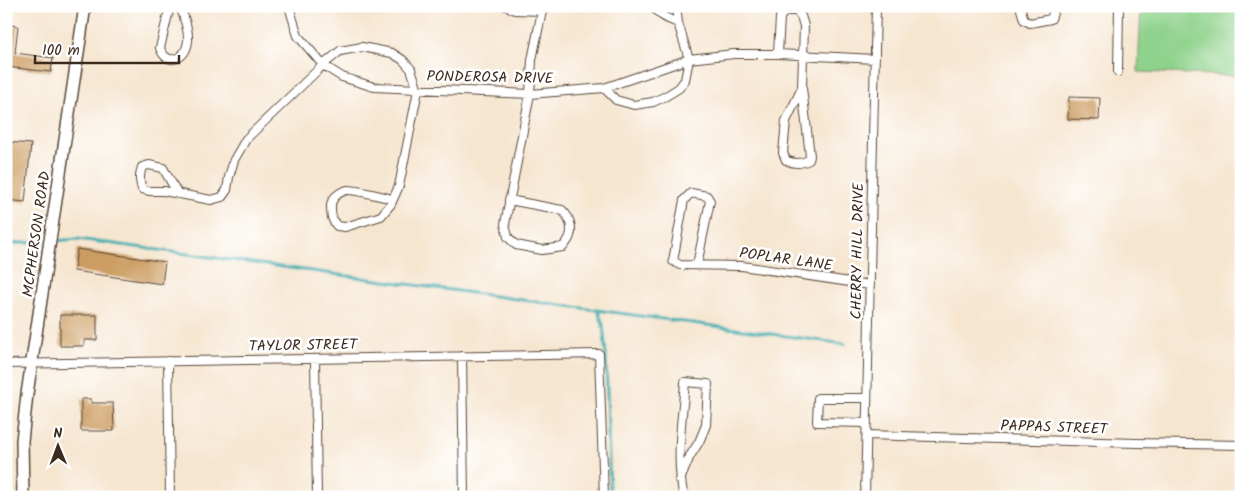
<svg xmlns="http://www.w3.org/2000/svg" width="1247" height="503" viewBox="0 0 1247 503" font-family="Kalam,sans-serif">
<rect width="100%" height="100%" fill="#fff"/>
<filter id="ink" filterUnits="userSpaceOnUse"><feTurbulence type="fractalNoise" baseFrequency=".02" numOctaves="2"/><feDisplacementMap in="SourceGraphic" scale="10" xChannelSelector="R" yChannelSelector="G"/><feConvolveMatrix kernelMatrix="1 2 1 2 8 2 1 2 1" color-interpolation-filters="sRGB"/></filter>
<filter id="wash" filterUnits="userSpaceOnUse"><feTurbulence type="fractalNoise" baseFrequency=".0096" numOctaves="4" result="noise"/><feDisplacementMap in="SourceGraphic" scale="20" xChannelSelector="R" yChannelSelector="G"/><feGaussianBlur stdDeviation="1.12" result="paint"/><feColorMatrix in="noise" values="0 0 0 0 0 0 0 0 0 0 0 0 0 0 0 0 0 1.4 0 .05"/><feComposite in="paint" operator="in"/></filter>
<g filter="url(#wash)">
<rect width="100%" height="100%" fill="#f6e6d0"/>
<path fill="#8ed28b" stroke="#647e54" d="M1141,6h100v70l-103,-4z"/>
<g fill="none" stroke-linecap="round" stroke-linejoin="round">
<path stroke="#39abb1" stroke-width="3" d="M53,241l25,-2 767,105
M6,244l41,-3
M598,311l5,13 3,31 4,142"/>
</g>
<g id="blocks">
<path fill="#cc9d62" d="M6,24l12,2 -3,27 38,5 -2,14 -45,-5z
M1069,97l31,1 -1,22 -31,-1z
M8,142l23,2 -6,58 -19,-2v-39z
M77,249l88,13 -3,22 -88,-13z
M60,315h37v25h-13v6h-24z
M81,399h10v4h22l1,28h-33z"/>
</g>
</g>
<g filter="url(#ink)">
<use href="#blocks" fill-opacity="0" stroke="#574639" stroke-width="1"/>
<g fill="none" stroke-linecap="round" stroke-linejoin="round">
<g stroke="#574639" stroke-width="10">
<path id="minor" d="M170,6l-10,42c6,18 26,13 28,-7 1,-11 -4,-24 -8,-35
M289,6l2,7 7,23 25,29 19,12 32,10 156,7 74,-6 85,-29 45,-5h44l97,5
M506,6l9,4 28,1
M653,6c6,10 15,13 25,17
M1020,6l4,14 6,3 21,-4 2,-6 -2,-7
M778,54l2,-37 6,-6h10l5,5 3,10 -2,62 8,68 -1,4c-9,4 -15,4 -23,0l-3,-7 3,-32 16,-33
M1118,72l1,-66
M604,88l12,12 18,5 19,-3 13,-6 13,-8 6,-8 4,-21 -11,-36 -2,-17
M178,194l-15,-26 -14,-3 -7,2c-3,8 -3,14 0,22l7,2h15l47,9 11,-3 5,-7 2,-13 5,-17 12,-21 77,-74 17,-14 22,-4 30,6 11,7 8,9 7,21 -19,96 -8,18 -10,12 -36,11 -8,-1c-6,-6 -6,-13 -6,-21 1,-8 9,-13 16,-15 7,-1 37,7 46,9
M509,200l53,10c7,6 11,17 8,26 -1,4 -4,7 -7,11l-21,3 -26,-5 -8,-8 -3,-13 25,-130 2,-34 11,-54
M697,265l13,-64 -3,-5 -16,-3 -7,7 -11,61 7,4 62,1 128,19
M462,356l2,141
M315,359l2,138
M168,361l2,136
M6,364l593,-10 5,143
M867,423l-50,-1 1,-24h49
M867,435l269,8 105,2
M680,480l10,-24 9,-14 7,-17 2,-41 -23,-2c-3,39 -10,77 -1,115
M865,497l11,-491"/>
</g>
<g stroke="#574639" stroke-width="14">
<path id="secondary" d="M23,497l-1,-56 5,-47 58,-388"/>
</g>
<use href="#minor" stroke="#fff" stroke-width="8"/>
<use href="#secondary" stroke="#fff" stroke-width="11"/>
</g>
</g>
<g text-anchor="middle" stroke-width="5" stroke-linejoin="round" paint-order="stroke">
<g font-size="15" fill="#3b2a1e" stroke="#fff">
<text transform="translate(490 77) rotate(1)" y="5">PONDEROSA DRIVE</text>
<text transform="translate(36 234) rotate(-82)" y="5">MCPHERSON ROAD</text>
<text transform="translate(857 251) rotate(-89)" y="5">CHERRY HILL DRIVE</text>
<text transform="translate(786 259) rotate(8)" y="5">POPLAR LANE</text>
<text transform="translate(303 345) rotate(-1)" y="5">TAYLOR STREET</text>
<text transform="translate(1054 427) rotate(2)" y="5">PAPPAS STREET</text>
</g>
</g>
<rect width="1247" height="503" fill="none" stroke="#fff" stroke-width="25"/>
<g transform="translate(58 446) rotate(359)" stroke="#ffffff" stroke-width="4" paint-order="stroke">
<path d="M0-4L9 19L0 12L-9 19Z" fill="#3b2a1e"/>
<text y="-8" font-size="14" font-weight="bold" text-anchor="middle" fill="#3b2a1e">N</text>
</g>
<path d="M35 55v8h144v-8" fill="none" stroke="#3b2a1e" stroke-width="2.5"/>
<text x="42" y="55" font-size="15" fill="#3b2a1e" stroke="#ffffff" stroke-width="4" paint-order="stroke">100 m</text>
</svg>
